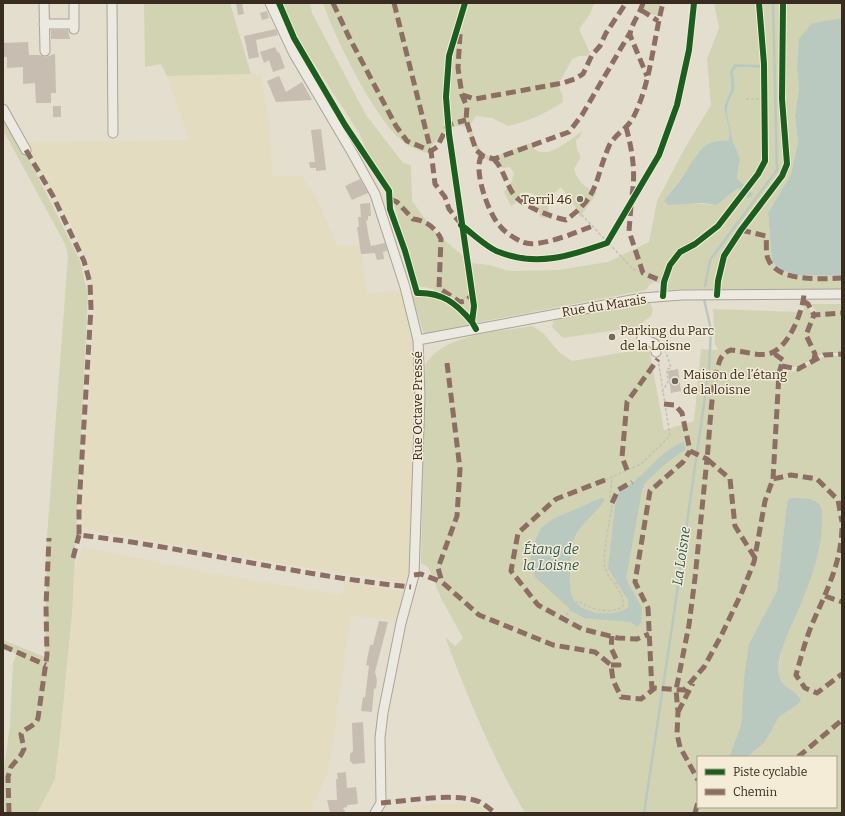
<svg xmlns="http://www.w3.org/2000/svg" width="845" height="816" viewBox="0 0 845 816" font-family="Bitter,serif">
<rect width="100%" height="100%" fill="#e4decf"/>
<path fill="#e3dcc1" d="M251,74l10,1 9,54 2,48 29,-2 17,26 20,46 22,-2 7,49 34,-4 12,40 3,47 -5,175 -3,27 -3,4 -115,-18 -202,-35 -6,-4 -1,-15 13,-204 -1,-18 -7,-30 -15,-35 -42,-72 -3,-6 1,-4 162,-2 -22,-64z
M83,547l131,27 126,21 5,-5 -1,-9 60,11 -6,29 -47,-6 -22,154 -18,42 15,-1 2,3h-291l18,-34 12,-109 7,-99z
M469,803l9,3 12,7h-97l11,-5 18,-3z"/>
<path fill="#d2d3b2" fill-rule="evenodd" d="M144,3h86l21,71 -84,2 -6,-12 -16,3z
M282,3h28l2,10 54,102 37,48 8,2 1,36 22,30 37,32 18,2 20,6 49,-1 50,-8 41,-20 8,-41 29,-55 25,-41 -4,-46 12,-31 -5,-25h128v15l-30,5 -15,47 2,18 -4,28 3,26 -7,32 -23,39 4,48 6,8 19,6 45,1v15l-54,2 -88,-4 -33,1 -1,-5 -11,-3 -5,2 -4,6 -171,33 -21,-23 -19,-9 -1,-2 -17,-3 -26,-93 -16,-24 -16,-36 -62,-96zM734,64l28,4 -25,-1 -4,5 2,16 -7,16 -1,9 6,29 7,16 -3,20 15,17 -3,4 -11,-11 -21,17 -29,-2 -20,-8 23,-30 6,-12 31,-12 2,-6 -6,-28 7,-18 -1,-18z
M323,3h271l-4,11 -11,15 11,24 -3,3h-8l-7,3 -11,21 -5,1 6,13 1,8c-16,11 -36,20 -55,24l-16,-8 -16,-2 -6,9c15,47 24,30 60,18 12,24 41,-5 53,-12l-4,7 -3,2 1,10 4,7 -7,12c3,12 11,19 23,24l-17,24 -5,-11 -14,-19c-14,13 -17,14 -9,32l-12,-2 -3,-17 -3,-6 -7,-2 -7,1 -4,10 -5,3 -7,-14 8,-11 2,-8 -4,-6 -7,1 -19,-10 -2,5 -3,1 -2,-12 -11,-25c-15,-7 -33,16 -39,26 -10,-3 -20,-7 -27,-14 -27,-24 -65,-101 -77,-136z
M645,3h16l-4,12 -7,-1 -6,-5z
M3,114l21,35 56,112 8,35 -16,317 -11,114 -6,52 -18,34h-34v-37l7,-51 3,-62 4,-9 -14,-6v-8l42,17 2,-120 21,-281 -3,-12 -62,-114z
M423,295c23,2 36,12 48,31l-44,9 -4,-4 -11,-35z
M643,302l7,1 3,7 -2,6 -14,11 -74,11 -11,-11 2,-7z
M811,304h31v49h-18l-23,12 -7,2h-17c28,12 24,-3 46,-10 5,-1 13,-1 19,-1v457h-317c-32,-54 -58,-118 -80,-176l10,9 8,-8 -22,-40 -13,-31 -7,-4 4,-198c18,-31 74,-33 107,-39l11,7 16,19 13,9 77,-13 15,82 30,-9 7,-72 17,1 -3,-5 -2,-36 90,3 2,-7h2l4,8v5l3,2 2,-9zM787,502l12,105 -11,23 -6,19 -3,17v11l7,10 14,9 -3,8 -18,13 -14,25 -19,15h90v50h-138v-50h31l12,-32 3,-48 33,-86z"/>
<path fill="#bac9c0" d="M842,18v258l-45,-1 -19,-6 -6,-8 -4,-48 23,-39 7,-32 -3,-26 4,-28 -2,-18 2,-31 13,-16z
M734,64l28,1v3l-25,-1 -4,5 2,16 -7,16 -1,9 6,29 7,16 -3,20 16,16 -4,5 -11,-11 -21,17 -15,-2 -34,2 -4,-4c6,-9 13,-16 19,-25 14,-19 17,-37 45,-35l2,-6 -6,-28 7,-18 -1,-18z
M683,442l3,7 -22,16 -21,20 -17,94 16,29 -1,15 -4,4 -6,-5 -47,-4 -11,-6 -38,-35 -5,-15 1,-12 10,-22 12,-9 48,-21 4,1c-8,14 -24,24 -31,39 -4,9 -6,50 -2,58 3,9 13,14 21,16 12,3 26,2 36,-5l-1,-7 -20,-32 8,-70c4,-8 9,-9 16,-15 16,-12 30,-33 51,-41z
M790,498c8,0 23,-1 29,6 3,4 3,9 3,14 1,30 -11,61 -22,88 -7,17 -27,54 -20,72 4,11 16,12 21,21l-3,5 -19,13 -14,25 -16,13 -3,2h-17l12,-32 3,-48 5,-33 28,-53 10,-89z"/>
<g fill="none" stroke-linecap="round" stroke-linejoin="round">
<path stroke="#bac9c0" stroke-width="2.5" d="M705,286l5,-26 67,-90 -4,-167
M644,813l27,-179 38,-265 2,-39 -7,-31"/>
</g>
<path fill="#c7bdb0" d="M236,3h6l2,11 -6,1z
M267,11l2,7 -7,2 -2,-7z
M276,29l2,6 -22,5 3,17 -10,2 -5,-23z
M51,30h17l2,9h-19z
M28,42l1,13h11l5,2 10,-3 1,39h-5v10h-15l-1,-20 -12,1v-17l-16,1v-11h-4v-14z
M275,47l3,6 1,-1 6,16 -12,4 -4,-12 -5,3 -4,-11z
M279,76l7,16 16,-10 10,18 -36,2 -9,-21z
M53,106h8v11h-8z
M321,129l5,41 -10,1v-3h-6l-1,-6h6l-4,-32z
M360,179l8,14 -16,7 -7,-14z
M370,203l1,13h-3v4l-2,1 3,17 2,8 14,-3 2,8 -4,1 1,7 -7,1 -2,-7 -14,1 -4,-27h2l-1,-10h3l-1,-13z
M678,369l3,22 -10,2 -3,-22z
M379,621l9,1 -13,50 2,8 -1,9 -2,-1 -2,24 -11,-1 2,-14 2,1 4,-32 -3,-1 4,-20h3z
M363,722l2,41 -12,1 -3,-3v-7l3,-3 -1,-28z
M346,772l1,16 9,-1 2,17 -11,1v2l-4,1 3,5h-16l-3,-13h10l-1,-21h2l-1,-6z"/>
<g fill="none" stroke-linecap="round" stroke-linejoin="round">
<g stroke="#a9a398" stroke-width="11">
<path id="minor" d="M44,3l1,48
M74,3v26
M112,3l1,130
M270,3l24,51 59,100 22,40 30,93 13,53 2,57 -6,178 -13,48 -18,90 -3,25 1,65 -6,10
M44,24h30
M3,109l23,41
M642,338l13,6 1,8
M418,340l224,-42 40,-3 160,-1"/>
</g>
<path stroke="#c5c0b7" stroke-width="1.5" stroke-dasharray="3 2" stroke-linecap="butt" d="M746,99h19
M578,211l55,58 10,4
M662,392l6,-10 -1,-13 4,-1 -6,-19
M605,480l36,-16 29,-28 -12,-77
M632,482l12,5
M615,584l13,-4
M563,619l15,-18c10,7 34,15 45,5 2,-15 -15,-25 -18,-39 -3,-11 5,-48 7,-61l-2,-9 2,-20"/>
<use href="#minor" stroke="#ece9e0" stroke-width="9"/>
<path stroke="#8d6e63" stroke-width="5" stroke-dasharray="10 5" stroke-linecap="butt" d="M333,3l15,32 48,91 11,15 24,10 6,-4 11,-22 18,-5
M394,3l37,148 4,33 10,13 4,12 12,15
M643,3c-3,11 -12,21 -13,32l17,41
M641,10l17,11
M460,34l-2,34 4,27 5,12 -1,13 10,30 7,6 11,3 75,-27 13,-17 49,-84
M462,95l13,4 88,-16 12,-4 8,-5 9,-19 8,-9 6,-13 20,-30
M626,127c6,22 10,45 6,68
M26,150l27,46 31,65 6,22 1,25 -12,198v29c112,13 221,41 332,52
M482,155c-10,14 7,60 18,71 4,6 16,13 22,16 17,7 54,-10 71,-16
M494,159c9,10 11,21 18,33 7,13 39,25 54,28 34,-25 28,-39 43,-74 6,-12 18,-17 24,-28 18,-35 20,-77 30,-115
M390,199l7,3 16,17c12,1 23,9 28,20l-2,49 21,14 6,-1 6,-6
M631,206l-2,25 14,42 21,9
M741,230l25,6c1,7 -1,19 3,25 11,21 52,18 73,17
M803,301l5,3 6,11
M814,360l1,-6 -9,-19 8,-20 28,-2
M447,363l13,106 -3,47 -19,52 4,14 37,33 74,30 42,7 16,13 2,15 8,17 20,2 14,-11 29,2 20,-23 17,-31 21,-44 12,-30 11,-61 8,-22 18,-4 26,4 21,21 4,22
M782,366l16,3 26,-14 18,-1
M664,404l11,1 7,8 8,38 17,8 -12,119 -6,47 -13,65 2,22 -1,22 3,13 18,33
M627,470l-5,-13 5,-55 31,-43
M773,479l6,-106 4,-13 -7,-5v-4
M605,480l-49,19 -38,34 -7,38 27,34 44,24 36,9 19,1 12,-5
M612,503l6,-13 14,-8
M842,528c-1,35 -15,62 -29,94 -7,16 -12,35 -17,53l9,13 12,5 25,-19
M73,558l6,-23
M755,558l-20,-32 -5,-47 -23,-20c3,-28 4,-74 13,-99 2,-5 7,-9 11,-10 13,1 25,6 37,4 20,-4 34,-41 36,-59
M414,575l7,-1 21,8
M825,596l17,6
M3,646l43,19
M611,665h8l-8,-17 1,-12
M652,691l-4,-83 -13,-26 15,-91 33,-29 7,-11
M678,712l15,-29
M798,757l44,-37
M381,803c26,-2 75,-11 99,-1 5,3 10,7 15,11
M9,813l-1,-36 3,-10 10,-12 3,-6 -3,-15c5,-7 14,-7 17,-16l9,-63 -1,-49 3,-68
M695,813l3,-11"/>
<g stroke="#f4ecd6" stroke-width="8">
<path id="cycleway" d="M279,3l15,35 51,87 44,66 1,18 15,42 12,42c25,-1 39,10 55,29
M465,3l-16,53 -3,41 3,37 25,172 -2,16 4,7
M461,225c10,7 26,23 38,27 38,15 71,4 108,-9l52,-88 18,-50 12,-55 5,-47
M717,295l1,-14 6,-25 17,-26 41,-54 5,-12 -5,-65 1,-96
M663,296l1,-14 6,-17 10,-13 15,-8 23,-18 40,-52 7,-13 -1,-97 -5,-61"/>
</g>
<use href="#cycleway" stroke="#1b5e20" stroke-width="6"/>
</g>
<g fill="#746a5d" stroke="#f4ecd6" stroke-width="1.5">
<circle cx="580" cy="199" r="4"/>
<circle cx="612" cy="337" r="4"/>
<circle cx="675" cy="381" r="4"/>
</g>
<g text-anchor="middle" stroke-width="3" stroke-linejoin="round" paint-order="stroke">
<g font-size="13" fill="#382c20" stroke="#f4ecd6" text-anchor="start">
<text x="572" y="204" text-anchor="end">Terril 46</text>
<text x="620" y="335">Parking du Parc<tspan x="620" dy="15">de la Loisne</tspan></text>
<text x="683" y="379">Maison de l’étang<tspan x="683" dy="15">de la loisne</tspan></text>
</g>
<g font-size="13" fill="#382c20" stroke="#f4ecd6">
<text transform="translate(604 305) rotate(-9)" y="5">Rue du Marais</text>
<text transform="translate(417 406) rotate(-90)" y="5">Rue Octave Pressé</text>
</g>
<g font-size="14" font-style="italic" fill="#305755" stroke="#f4ecd6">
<text x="551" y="554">Étang de<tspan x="551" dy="16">la Loisne</tspan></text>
<text transform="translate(681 556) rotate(-82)" y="5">La Loisne</text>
</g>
</g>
<rect width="845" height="816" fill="none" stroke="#382c20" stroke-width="8"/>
<rect x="697" y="756" width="140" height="52" fill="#f4ecd6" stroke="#a99f8d"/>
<rect x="705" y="769" width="20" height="6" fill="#1b5e20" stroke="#a99f8d"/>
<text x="733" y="776" font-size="12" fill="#382c20">Piste cyclable</text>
<rect x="705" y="789" width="20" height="6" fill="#8d6e63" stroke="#a99f8d"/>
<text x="733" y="796" font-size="12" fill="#382c20">Chemin</text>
</svg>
